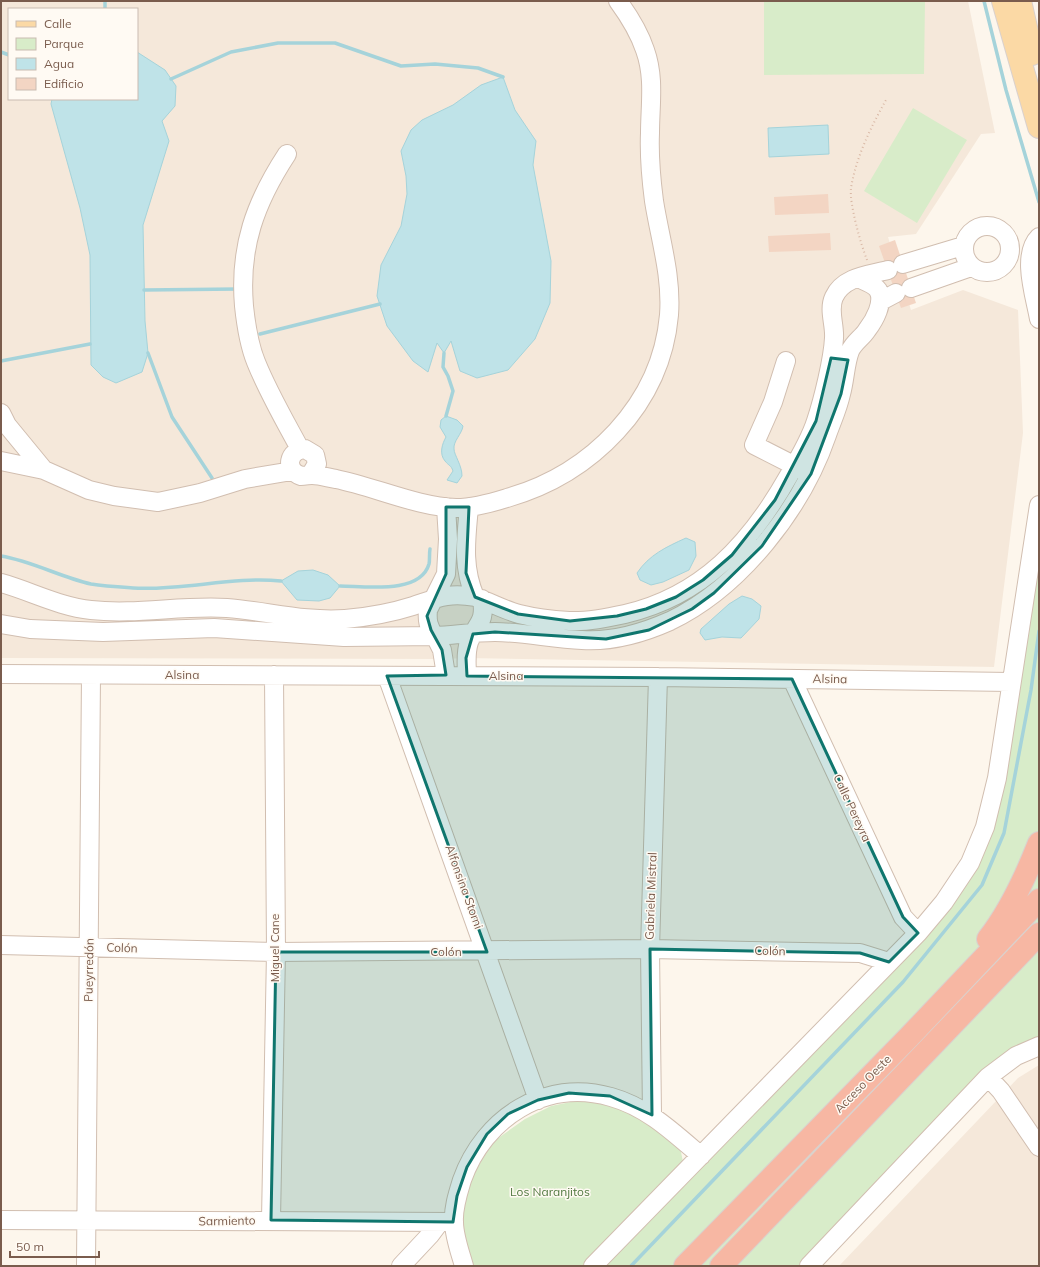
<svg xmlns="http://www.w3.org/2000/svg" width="1040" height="1267" viewBox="0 0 1040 1267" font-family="Mulish,sans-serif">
<rect width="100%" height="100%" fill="#fdf6ec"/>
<path fill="#f5e8da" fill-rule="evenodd" d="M1,1h967l27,132 -14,1 -65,100 -28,3 23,73 52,-20 55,20 5,123 -29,234 -528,-9 -22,1 -443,-1zM9,9h128v90h-128z
M1039,1065v201h-200l179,-188z"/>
<path fill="#d8ecc9" d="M764,1h161l-1,73 -160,1z
M913,108l54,32 -50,83 -53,-32z
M1039,553v486l-48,25 -193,202h-194l372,-400z
M586,1099l28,5 65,38 4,20 -101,104h-108l-13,-38 3,-28 10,-27 20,-32 31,-22 26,-13z"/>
<path fill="#bfe3e8" stroke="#a5d3da" d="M137,52l28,18 11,16 -1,20 -13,15 7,20 -26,84 2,96 3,32 -6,19 -26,11 -13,-6 -12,-12 -1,-110 -10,-47 -29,-104 1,-5h85z
M503,77l12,33 21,31 -3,24 18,96 -1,42 -15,36 -27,31 -31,8 -17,-7 -9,-30 -7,12 -7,-10 -9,29 -15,-11 -26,-35 -10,-30 4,-31 20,-39 6,-32 -1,-18 -5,-25 10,-21 11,-10 31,-15 28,-20z
M828,125l1,29 -60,3 -1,-29z
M446,416l11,4 6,6c-1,8 -10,15 -9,23 0,6 8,16 8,27l-5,7 -10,-3 6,-9c-2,-6 -4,-5 -8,-10 -6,-7 -3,-17 1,-24l-6,-10 1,-7z
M686,538l9,4 1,14 -7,14 -26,12 -12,3 -11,-5 -3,-7c12,-18 29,-26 49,-35z
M313,570l15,5 12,11 -10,12 -11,3 -22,-1 -16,-19 17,-10z
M742,596l10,3 9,7 -2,13 -18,19 -19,-1 -17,3 -5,-7 1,-4 28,-25z"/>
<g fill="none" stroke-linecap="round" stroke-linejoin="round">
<path stroke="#a5d3da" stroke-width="3.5" d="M984,1l22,89 33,112
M105,9v-8
M1,52l8,3
M171,79l60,-27 47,-9h57l66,23 34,-2 43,4 25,9
M144,290l94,-1
M260,334l120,-30
M148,353l24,64 40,61
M444,353l-1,14 5,9 5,15 -7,25
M1,361l89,-17
M1,556c31,5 59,21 90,28 13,2 28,3 42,4 50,3 99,-12 148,-7
M340,586c24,0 80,9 89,-22 1,-4 0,-10 1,-15
M631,1266l272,-284 79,-97 22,-52 27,-143 8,-59"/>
</g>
<path fill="#f3d5c3" d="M828,194l1,19 -54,2 -1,-18z
M830,233l1,17 -62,2 -1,-16z
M895,240l21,63 -15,5 -22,-62z"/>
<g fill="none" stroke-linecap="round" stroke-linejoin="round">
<g stroke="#d1beb0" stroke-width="20">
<path id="minor" d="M287,154c-32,49 -48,93 -43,152 2,19 5,39 12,56 12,30 29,59 44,87
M964 249a23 23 0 1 1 46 0a23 23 0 1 1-46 0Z
M1039,237c-18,18 -4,59 0,82
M903,264l60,-18
M911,288l60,-21
M881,301l15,-8
M786,361l-13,41 -19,43 51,26
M1,413l6,12 37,45
M1,461l43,9 45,20 25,6 44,6 42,-9 45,-14 47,-8
M311,474l6,-10 -2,-9 -10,-6c-17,1 -21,21 -4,27 4,0 8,-1 11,-1 8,0 17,3 24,4 39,8 82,28 120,29 17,0 35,-5 51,-10 84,-24 154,-93 162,-183 3,-39 -9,-76 -15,-114 -3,-23 -5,-45 -4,-68 0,-28 5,-55 -5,-83 -6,-18 -16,-34 -27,-49
M446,507l2,32 -2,35 -18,36c-1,10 0,17 7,26 20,-1 40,-4 60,-4 29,0 58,7 87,8 30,2 61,-7 88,-19 71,-34 132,-113 157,-186 5,-14 11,-27 14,-41 4,-14 4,-30 9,-43 4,-9 12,-13 17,-21 7,-9 18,-28 11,-40 -4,-6 -14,-9 -20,-12
M469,507c-3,33 -7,59 6,90 15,5 29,13 44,17 16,4 33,6 50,7 19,1 38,-3 56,-7 77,-18 125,-70 163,-137 10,-17 22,-37 28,-56 7,-21 17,-62 18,-83 1,-14 -6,-28 0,-41 9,-20 34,-22 54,-27
M1,583c29,8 59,24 90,27 45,5 91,-5 136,-2 39,3 78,14 118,11 23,-2 46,-6 68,-13 24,-8 36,-14 62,-9
M1,624l29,5 73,3 111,-4 130,9 91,-1 7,14 4,25
M1,674l657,3 353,5
M387,676l151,424
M467,676c0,-11 -2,-22 2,-34 7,-19 17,-18 13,-43
M792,679l111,238 15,16
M1,945l275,7 374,-3 210,4 29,9
M988,1077l13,14 38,56
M652,1115l-2,-166 8,-272
M1,1220l452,2
M271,1220l5,-268 -2,-277
M86,1266l5,-591
M401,1266l29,-31 9,-12
M464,1266c-4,-14 -10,-30 -10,-44 -1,-14 4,-29 8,-42 22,-62 83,-102 149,-83 36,10 62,35 90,59
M593,1266l325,-333 26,-31 26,-39 15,-36 12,-49 42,-273
M809,1266l179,-189 28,-21 23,-10"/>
</g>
<g stroke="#dad1cd" stroke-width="24">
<path id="major" d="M1003,1l36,126
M1020,1l12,53"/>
</g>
<g stroke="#dad1cd" stroke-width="24">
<path id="highway" d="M988,939c22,-28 38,-63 51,-96
M685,1266l223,-228 131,-138
M721,1266l318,-332"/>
</g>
<path stroke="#d9b8a5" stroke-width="2" stroke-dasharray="1 3" stroke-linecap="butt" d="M867,260c-6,-15 -18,-57 -16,-72 5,-31 20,-61 35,-88"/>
<use href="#minor" stroke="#fff" stroke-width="18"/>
<use href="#major" stroke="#fbd9a5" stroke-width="22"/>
<use href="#highway" stroke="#f7b7a3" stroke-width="22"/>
</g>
<path fill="#0f766e" fill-opacity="0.2" stroke="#0f766e" stroke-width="3" stroke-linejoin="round" d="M831,358l17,2 -7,34 -30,80 -49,72 -48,47 -22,16 -43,21 -43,9 -111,-7 -22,2 -7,24 1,18 325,3 111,238 15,16 -29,29 -29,-9 -210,-4 2,166 -42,-19 -41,-3 -31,7 -30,14 -21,20 -20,33 -10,29 -4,26 -182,-2 5,-268h211l-100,-276 59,-1 -4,-25 -11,-20 -4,-14 19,-42v-67h23l-3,66 9,24 43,17 52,7 47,-5 29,-7 30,-12 27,-17 29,-25 43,-55 41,-79z"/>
<g text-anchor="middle" stroke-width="3" stroke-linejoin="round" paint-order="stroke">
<g font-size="12" fill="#7a5c4d" stroke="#fffaf3">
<text x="182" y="679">Alsina</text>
<text x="506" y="680">Alsina</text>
<text transform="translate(830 679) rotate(1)" y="4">Alsina</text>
<text transform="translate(852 808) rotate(65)" y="4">Calle Pereyra</text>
<text transform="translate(464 887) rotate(70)" y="4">Alfonsina Storni</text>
<text transform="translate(651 896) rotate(-88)" y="4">Gabriela Mistral</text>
<text transform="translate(122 948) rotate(2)" y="4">Colón</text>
<text transform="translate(275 948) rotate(-90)" y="4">Miguel Cane</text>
<text transform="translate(770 951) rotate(1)" y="4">Colón</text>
<text x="446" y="956">Colón</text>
<text transform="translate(89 970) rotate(-89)" y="4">Pueyrredón</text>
<text transform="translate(863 1084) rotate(-46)" y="4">Acceso Oeste</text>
<text transform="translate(227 1221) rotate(-1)" y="4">Sarmiento</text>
</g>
<g font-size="12" fill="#537a41" stroke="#fffaf3">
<text x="550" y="1196">Los Naranjitos</text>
</g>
</g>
<rect width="1040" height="1267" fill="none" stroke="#7a5c4d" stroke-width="4"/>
<rect x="8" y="8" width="130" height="92" fill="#fffaf3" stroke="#cabbb1"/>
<rect x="16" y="21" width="20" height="6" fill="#fbd9a5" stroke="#cabbb1"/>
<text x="44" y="28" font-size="12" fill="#7a5c4d">Calle</text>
<rect x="16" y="38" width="20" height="12" fill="#d8ecc9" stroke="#cabbb1"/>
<text x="44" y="48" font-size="12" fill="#7a5c4d">Parque</text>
<rect x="16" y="58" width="20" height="12" fill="#bfe3e8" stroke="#cabbb1"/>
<text x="44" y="68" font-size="12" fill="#7a5c4d">Agua</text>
<rect x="16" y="78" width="20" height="12" fill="#f3d5c3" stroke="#cabbb1"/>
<text x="44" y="88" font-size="12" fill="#7a5c4d">Edificio</text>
<path d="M10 1251v6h89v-6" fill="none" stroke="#7a5c4d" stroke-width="2"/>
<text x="16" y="1251" font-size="12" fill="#7a5c4d" stroke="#fffaf3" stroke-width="3" paint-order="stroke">50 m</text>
</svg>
